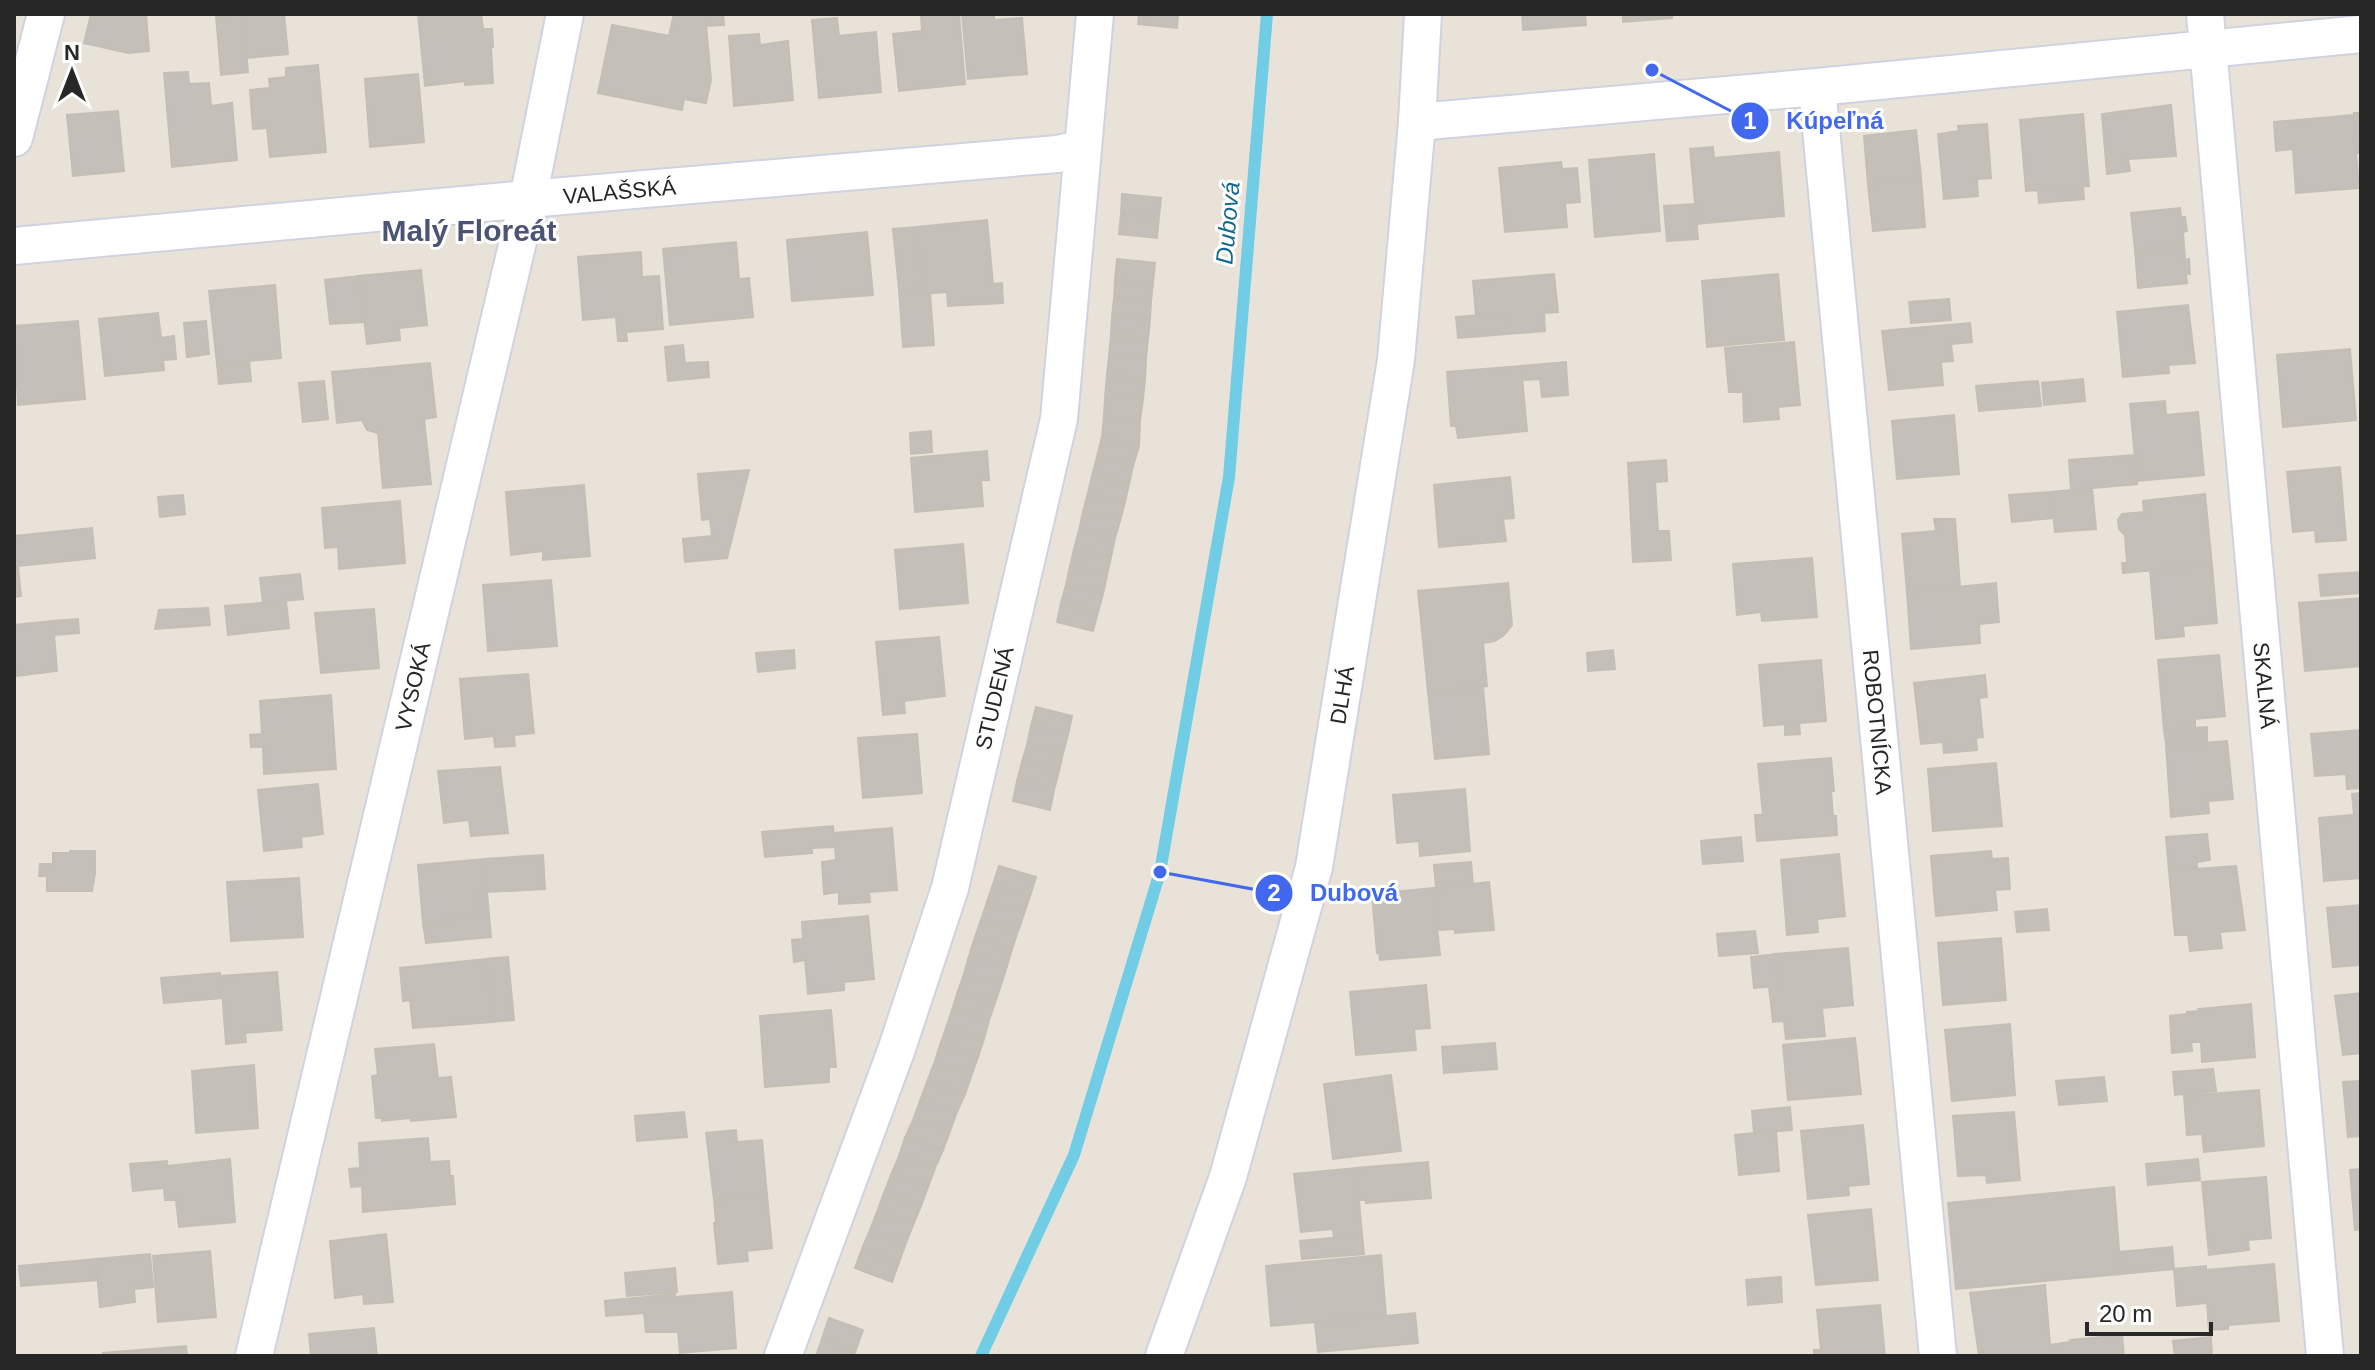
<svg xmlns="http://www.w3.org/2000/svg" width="2375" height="1370" viewBox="0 0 2375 1370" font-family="Arial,sans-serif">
<rect width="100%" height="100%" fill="#e9e2d9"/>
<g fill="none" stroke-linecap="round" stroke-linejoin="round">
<path stroke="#71cce6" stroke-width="12" d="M981,1356l93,-201 86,-283 69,-395 38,-463"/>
</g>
<path fill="#c4bfb9" stroke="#c4beb4" stroke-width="2" d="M91,14h55l3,37 -21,2 -44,-10z
M243,14l5,58 -27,3 -5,-59z
M243,14h41l4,40 -41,4z
M418,14h63l2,15h9l1,18h-2l2,36 -28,2v-4l-40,5z
M674,14h31l6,66 -5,23 -22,-4 -2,11 -84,-17 14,-68 57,11z
M705,14h18l1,11 -18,1z
M937,14h22l6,70 -66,7 -6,-57 29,-3 -1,-16z
M962,14h32v6l28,-2 5,56 -59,5z
M1139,14h39l-1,14 -39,-4z
M1522,14h63l1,11 -63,5z
M1623,14h49v4l-49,4z
M837,18l2,18 37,-4 5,60 -62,6 -7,-78z
M759,34l1,11 28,-4 5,59 -59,6 -5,-70z
M318,65l8,87 -56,5 -3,-29 -14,1 -3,-39 20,-2 -1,-9 17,-2v-9z
M188,72l1,12 20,-1 2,23 21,-3 5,57 -65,7 -8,-94z
M418,74l6,68 -54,5 -5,-68z
M2171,105l5,51 -48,3 2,12 -23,3 -5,-60z
M118,111l6,60 -51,5 -6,-61z
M2354,113h7v40h-4z
M2083,114l6,72 -63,5 -6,-71z
M2353,115l6,73 -63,5 -3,-44 -17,2 -2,-29z
M1987,124l4,54 -14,1 1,17 -34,3 -6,-65 21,-3 -1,-5z
M1916,130l5,47 -53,7 -4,-48z
M1713,147l1,11 65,-6 5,64 -87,8 -7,-75z
M1654,154l6,77 -65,6 -6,-77z
M1561,162l1,7 15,-1 3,34 -15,1 2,24 -62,5 -6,-64z
M1921,177l4,50 -52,4 -5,-47z
M2083,187l1,12 -45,4 -1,-13z
M1122,194l39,4 -2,19 -38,-3z
M1695,204l3,35 -31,2 -3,-35z
M2180,208l1,9h4l2,14 -4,1 1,14 -49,4 -4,-37z
M1121,214l38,3 -2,21 -38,-4z
M987,220l6,64 9,-1 1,20 -55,3 -1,-14 -24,2 -6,-67z
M917,227l6,61 -24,2 -6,-61z
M867,232l6,63 -81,6 -5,-61z
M736,242l3,37 10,-1 4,39 -83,8 -7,-76z
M2184,246l1,14 4,-1 1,15h-4l1,9 -49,5 -3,-38z
M641,252l1,25 17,-1 4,53 -37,3 1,9h-9l-2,-24 -33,3 -5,-63z
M1117,259l38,4 -2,20 -38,-3z
M421,270l6,55 -28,3 1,12 -33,4 -8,-68z
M1554,274l4,38 -14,1 1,18 -38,3 -1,-21 -30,2 -3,-34z
M1778,274l6,66 -77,7 -5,-66z
M359,276l5,46 -34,2 -5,-44z
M1115,280l38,3 -2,18 -37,-3z
M275,285l6,73 -64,6 -8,-73z
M923,288v6l7,-1 4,52 -31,2 -4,-57z
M1114,298l37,3 -1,19 -38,-3z
M1949,299l2,21 -40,3 -2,-21z
M2188,305l7,58 -27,2 1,8 -46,4 -6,-65z
M158,313l3,25 13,-2 2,23 -13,1 1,10 -59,6 -6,-57z
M1506,313l1,21 -49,4 -2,-21z
M1112,317l38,3 -2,19 -37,-4z
M78,321l7,78 -67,6 -4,-79z
M206,321l3,33 -22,3 -3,-34z
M1970,323l2,19 -21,2 2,17 -12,1 2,23 -54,5 -7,-59z
M1111,335l37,4 -2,20 -37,-3z
M1794,342l6,63 -22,2 1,12 -35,3 -1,-30h-14l-4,-44z
M683,345l2,18 23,-1 1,15 -41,4 -3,-34z
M2350,349l6,71 -73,7 -6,-72z
M1109,356l37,3 -1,20 -38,-4z
M249,361l2,20 -32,3 -2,-20z
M1566,362l2,33 -26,2 -2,-18 -18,1 -1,-14z
M430,363l6,54 -12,2 7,65 -48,4 -5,-55 -11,-3 -5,-10 -25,3 -5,-51z
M1521,366l6,65 -69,7 -2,-12h-5l-4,-54z
M1107,375l38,4 -2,20 -38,-2z
M2083,379l2,22 -41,4 -2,-22z
M324,381l4,38 -25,3 -4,-39z
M2038,381l3,25 -62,5 -3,-25z
M1105,397l38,2 -3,22 -36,-4z
M2165,401l1,14 32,-3 6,63 -67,6 -7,-77z
M1954,415l5,59 -62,5 -5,-58z
M1104,417l36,4 -1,25 -37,-9z
M931,431l1,21 -21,2 -1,-21z
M1102,437l37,9 -6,20 -36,-9z
M987,451l2,29h-8l2,26 -68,6 -4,-54z
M2135,455l2,29 -66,6 -2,-30z
M1097,457l36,9 -4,18 -37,-8z
M1666,460l1,21 -12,1 3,49h11l2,29 -38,2 -5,-99z
M2340,467l6,73 -30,2 -1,-12 -22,2 -6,-60z
M749,470l-22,88 -42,4 -2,-23 29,-3 -2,-17 -8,1 -4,-46z
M1092,476l37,8 -4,18 -37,-9z
M1510,477l4,41 -11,1 3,22 -67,6 -5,-62z
M584,485l6,71 -47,4v-9l-32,4 -5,-63z
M2092,488l4,41 -41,3 -4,-40z
M2051,492l3,26 -42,4 -3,-27z
M1088,493l37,9 -5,19 -37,-9z
M2205,494l7,71 -89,8 -1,-10h5l-2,-28 -6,-6 -1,-9 4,-6 22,-2 -1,-11z
M183,495l2,19 -25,3 -2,-20z
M400,501l5,62 -66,6 -1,-22 -13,1 -3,-40z
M1083,512l37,9 -5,17 -36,-8z
M1934,519h21l5,68 -53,5 -5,-58 34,-3z
M92,528l3,30 -77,8 3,30 -7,1v-61z
M1079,530l36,8 -4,19 -37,-8z
M963,544l5,59 -68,6 -5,-59z
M1074,549l37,8 -4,18 -37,-9z
M1812,558l5,59 -55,4 -1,-9 -24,3 -4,-51z
M2212,565l5,58 -34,3 1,10 -28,3 -6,-69z
M1070,566l37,9 -4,19 -37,-9z
M2361,572v21l-40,3 -2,-21z
M300,574l3,25 -40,4 -3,-25z
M551,580l6,66 -69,5 -5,-66z
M1508,583l4,42 -8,10 -9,6 -12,2 4,43 -59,6 -10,-101z
M1996,583l3,39 -20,2 1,19 -69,6 -4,-57z
M1066,585l37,9 -5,18 -37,-9z
M2361,598v68l-56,5 -6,-68z
M286,601l3,27 -61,7 -3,-29z
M1061,603l37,9 -5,19 -36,-9z
M208,608l2,17 -55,4 4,-19z
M374,609l5,59 -58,5 -6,-60z
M78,619l1,14 -25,2 -1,-14z
M53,621l4,50 -40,5 -1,-9 -2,1v-43z
M939,637l6,59 -41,5 1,12 -22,2 -7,-73z
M794,650l1,18 -37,4 -2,-19z
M1613,650l2,19 -27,2 -1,-18z
M2219,655l6,61 -30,3v9l-31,2 -6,-70z
M1821,660l5,61 -27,2 1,11 -15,1v-11l-21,2 -5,-61z
M528,674l6,59 -20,2 1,11 -20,1 -1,-11 -29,3 -5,-60z
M1985,675l2,22 -8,1 4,39 -7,1 1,12 -33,3 -1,-11 -22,2 -7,-61z
M1483,687l6,67 -54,5 -7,-67z
M331,695l5,74 -72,5 -1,-27h-12l-1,-12 12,-1 -2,-33z
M1036,707l36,9 -4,19 -37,-9z
M1031,726l37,9 -5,18 -36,-8z
M2207,727v14l-41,3 -2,-14z
M2361,730v58l-14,1 -1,-15 -31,2 -4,-42z
M917,734l5,59 -59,5 -5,-60z
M2227,741l6,58 -25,2 1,12 -38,4 -5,-71z
M1027,745l36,8 -4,18 -37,-9z
M1831,758l3,33h-3l2,25h3l1,19 -80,6 -2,-26h8l-5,-51z
M1022,762l37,9 -5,19 -37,-9z
M1996,763l6,63 -69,5 -5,-62z
M500,767l8,66 -37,3 -2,-16 -25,3 -6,-52z
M1017,781l37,9 -4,20 -37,-9z
M318,784l5,50 -22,3 1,10 -38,4 -6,-61z
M1465,789l5,62 -50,5 -1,-15 -22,2 -4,-48z
M2361,793v21l-7,1 -2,-21z
M2361,814v64l-37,3 -5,-63z
M833,826l2,21 -23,1v5l-47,4 -3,-25z
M892,828l5,62 -28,2 1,10 -31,2v-12l-15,2 -2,-32 14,-2 -2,-27z
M2207,834l3,26 -13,2v7l-28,2 -3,-34z
M1741,837l2,24 -40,3 -2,-23z
M70,851h25v23l-3,17h-45v-15h-8l1,-12h13v-11h17z
M1991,851l1,8 16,-1 2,31 -15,1 2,20 -61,6 -5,-60z
M1839,854l6,62 -28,3 1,13 -31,3 -6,-75z
M543,855l2,34 -58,3 -3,-33z
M484,859l3,33 -11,1 2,23 -55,7 -5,-58z
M1471,862l2,22 -37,3 -2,-22z
M999,866l37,11 -6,19 -37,-12z
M2236,866l9,64 -25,2 2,16 -32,3 -2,-16h-13l-6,-64z
M299,878l4,59 -72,4 -4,-59z
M1489,882l5,48 -39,3v-4l-18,1 -4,-42z
M993,884l37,12 -6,18 -37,-12z
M1433,888l7,67 -60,5 -1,-8 -2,1 -5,-59z
M487,892l4,45 -65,6 -3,-20 55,-7 -2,-23z
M987,902l37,12 -6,17 -37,-11z
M2361,905v60l-28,2 -6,-59z
M2047,909l2,21 -32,2 -2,-20z
M868,916l6,63 -30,3v8l-36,4 -3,-34 -11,2 -2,-22 11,-1 -1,-17z
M981,920l37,11 -6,18 -37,-12z
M1755,931l3,22 -39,3 -2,-22z
M975,937l37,12 -5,17 -38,-10z
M2001,938l5,62 -63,5 -5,-62z
M1848,948l5,57 -31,3 3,28 -39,3 -2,-18 -11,1 -4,-35 9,-1 -3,-32z
M1775,954l3,32 -24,2 -3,-31z
M969,956l38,10 -6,19 -37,-11z
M508,957l6,63 -22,2 -6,-63z
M486,959l6,63 -79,6 -3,-28 -7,1 -3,-33z
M277,972l5,58 -37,3 1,9 -20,2 -5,-68z
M220,973l2,25 -58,5 -3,-25z
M964,974l37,11 -6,18 -37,-12z
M1426,985l4,43 -16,1 2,21 -60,5 -6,-63z
M958,991l37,12 -6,17 -37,-10z
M2361,993v60l-18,2 -8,-59z
M2251,1004l4,53 -53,5 -1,-20h-10l1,9 -20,2 -2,-37 17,-2v-2l12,-1 -1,-2z
M831,1010l5,57h-7v15l-64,5 -5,-71z
M952,1010l37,10 -5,19 -38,-11z
M2010,1024l5,71 -63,6 -7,-71z
M946,1028l38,11 -6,18 -38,-12z
M1855,1038l6,56 -73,6 -5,-55z
M1495,1043l2,26 -53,4 -2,-26z
M434,1044l4,34 13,-1 5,40 -45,4 -1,-3 -28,3v-3h-6l-4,-42 6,-1 -3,-26z
M940,1045l38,12 -6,17 -38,-10z
M934,1064l38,10 -7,20 -38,-12z
M254,1065l4,63 -62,5 -4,-62z
M2213,1069l3,22 -41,4 -2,-23z
M1391,1075l10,76 -68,8 -9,-75z
M2104,1077l3,24 -48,4 -3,-24z
M2361,1081v55l-13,1 -5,-55z
M927,1082l38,12 -8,18 -37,-11z
M2259,1090l5,56 -60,6 -2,-18 -15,1 -3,-39z
M920,1101l37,11 -7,19 -37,-11z
M1790,1107l2,23 -38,3 -2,-22z
M684,1112l3,25 -50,4 -2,-25z
M2014,1112l6,68 -33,3 -1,-8 -28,1 -5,-60z
M913,1120l37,11 -7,19 -38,-12z
M1863,1125l6,59 -21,2 1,9 -41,4 -7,-68z
M736,1130l1,12 25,-2 5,55 -53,5 -8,-67z
M1776,1131l3,40 -40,4 -4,-40z
M428,1138l2,24 19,-1 1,15h3l2,28 -92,8 -1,-26 -11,1 -2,-18 11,-1 -1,-25z
M905,1138l38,12 -8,18 -36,-12z
M899,1156l36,12 -7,19 -37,-12z
M230,1159l5,63 -56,5 -3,-27h-11l-1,-12 -31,3 -3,-27 37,-3v5z
M2198,1159l2,21 -52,5 -2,-21z
M1428,1162l3,36 -65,5v-3h-7l-3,-32z
M1356,1168l6,67 -28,3 -1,-9 -32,3 -7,-58z
M2361,1169v60l-6,1 -5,-60z
M891,1175l37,12 -7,19 -37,-13z
M2266,1177l5,61 -23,2 1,10 -40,5 -7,-73z
M2114,1187l7,87 -165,15 -8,-86z
M884,1193l37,13 -8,19 -36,-13z
M767,1195l5,53 -25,3 1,10 -30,3 -4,-41h2l-2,-23z
M1871,1209l7,71 -62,5 -8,-70z
M877,1212l36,13 -7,18 -36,-13z
M870,1230l36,13 -7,19 -37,-13z
M386,1234l7,68 -29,2 -1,-10 -28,4 -5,-57z
M1362,1235l2,19 -62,5 -2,-18z
M2172,1247l2,22 -53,5 -1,-22z
M862,1249l37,13 -7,20 -37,-14z
M210,1251l6,66 -58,5 -5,-66z
M150,1254l3,33 -19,2 1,13 -35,5 -4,-48z
M1381,1255l5,61 -115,10 -5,-60z
M96,1259l2,21 -77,6 -2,-20z
M2274,1264l5,57 -51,4v4l-19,1 -2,-27 -30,3 -3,-37 32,-3v4z
M675,1268l2,24 -50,4 -2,-23z
M1781,1277l1,25 -34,3 -2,-25z
M2045,1285l5,60 21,-3 -1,-2 52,-5 2,21h-145l-9,-63z
M732,1292l4,56 -56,5 -2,-21h-32l-2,-19 -38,3 -1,-15 70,-7v3z
M1880,1305l5,51h-71v-6h7l-4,-40z
M1415,1313l3,30 -100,9 -3,-29z
M829,1318l34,12 -8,22 -33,-13z
M374,1328l3,28h-66l-2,-22z
M2211,1337l1,19h-37l-2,-15z
M822,1339l33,13 -2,4h-37z
M186,1346l1,10h-84v-3z"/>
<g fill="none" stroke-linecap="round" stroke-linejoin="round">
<g stroke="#cfd3e0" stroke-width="40">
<g id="street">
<path id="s1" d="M2205,14l120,1342"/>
<path id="s2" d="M1817,87l121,1269"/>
<path d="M1417,122l400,-35 544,-53"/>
<path d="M14,138l32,-124"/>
<path id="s3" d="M14,246l514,-47 529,-45 25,-5"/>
<path id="s4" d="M254,1356l274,-1157 37,-185"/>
<path id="s5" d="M783,1356l113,-305 54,-163 109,-469 36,-405"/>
<path id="s6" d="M1164,1356l64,-179 86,-310 82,-507 21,-238 6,-108"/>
</g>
</g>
<use href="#street" stroke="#fff" stroke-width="36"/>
</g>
<g text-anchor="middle" stroke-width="6" stroke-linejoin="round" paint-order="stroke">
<g font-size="22" fill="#272727" stroke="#fff">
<text dy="8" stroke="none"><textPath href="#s3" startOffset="608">VALAŠSKÁ</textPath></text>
<text dy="8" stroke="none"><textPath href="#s1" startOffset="674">SKALNÁ</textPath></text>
<text dy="8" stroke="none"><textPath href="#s4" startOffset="688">VYSOKÁ</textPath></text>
<text dy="8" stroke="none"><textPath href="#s6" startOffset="686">DLHÁ</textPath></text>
<text dy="8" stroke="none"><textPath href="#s5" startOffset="692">STUDENÁ</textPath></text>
<text dy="8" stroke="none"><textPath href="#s2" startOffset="638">ROBOTNÍCKA</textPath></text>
</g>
<g font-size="24" font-style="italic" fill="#15698e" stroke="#fff">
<text transform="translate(1228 223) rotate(-85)" y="8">Dubová</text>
</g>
<g font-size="30" font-weight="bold" fill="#4b5475" stroke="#fff">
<text x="469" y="241">Malý Floreát</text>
</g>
</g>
<path fill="none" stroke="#4168ee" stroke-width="3" d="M1652 70L1750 121M1160 872L1274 893"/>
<g fill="#4168ee" stroke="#fff" stroke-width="3">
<circle cx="1652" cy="70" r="8"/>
<circle cx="1160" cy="872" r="8"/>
<circle cx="1750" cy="121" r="20"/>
<circle cx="1274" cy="893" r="20"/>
</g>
<g font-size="24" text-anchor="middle" font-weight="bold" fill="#fff">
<text x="1750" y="129">1</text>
<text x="1274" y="901">2</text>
</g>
<g font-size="24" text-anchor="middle" font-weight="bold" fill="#4168ee" stroke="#fff" stroke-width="6" stroke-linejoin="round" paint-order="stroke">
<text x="1835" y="129">Kúpeľná</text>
<text x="1354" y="901">Dubová</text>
</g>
<rect width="2375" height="1370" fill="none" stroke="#272727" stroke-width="32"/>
<g transform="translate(72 72)" stroke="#ffffff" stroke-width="6" paint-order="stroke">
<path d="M0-6L14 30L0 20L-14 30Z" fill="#272727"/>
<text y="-12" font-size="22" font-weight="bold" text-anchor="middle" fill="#272727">N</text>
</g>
<path d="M2087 1322v12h124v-12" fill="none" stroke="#272727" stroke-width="4"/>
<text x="2099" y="1322" font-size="24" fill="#272727" stroke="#ffffff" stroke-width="6" paint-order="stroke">20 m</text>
</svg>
